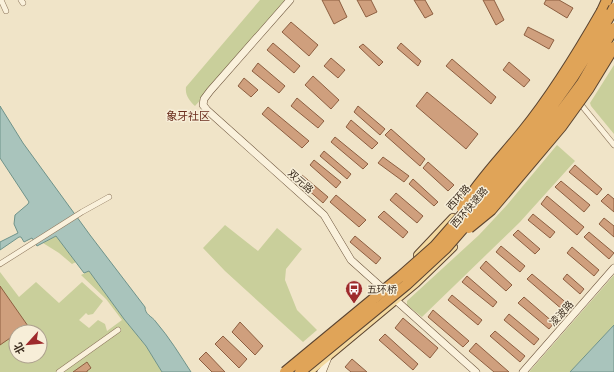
<svg xmlns="http://www.w3.org/2000/svg" width="614" height="372" viewBox="0 0 614 372" font-family="'Noto Serif','Noto Sans SC',serif">
<rect width="100%" height="100%" fill="#f0e4c8"/>
<path fill="#c9cf9b" fill-rule="evenodd" d="M260,0h24l1,5 -90,101c-6,-6 -10,-11 -9,-19z
M614,65v69l-23,-28 -1,-3z
M557,145l18,16 -55,61 -98,95 -15,-12v-4l72,-66 28,-30z
M225,225l33,26 19,-23 25,21 -16,20 -1,11 12,30 20,20 -14,12 -78,-71 -22,-23z
M56,236l20,26 -4,2 -13,-11 -16,-10z
M89,271l35,48 22,27 16,26h-162v-100l19,25 17,-15 23,21 23,-21 21,19 -10,13 -5,1 -2,-2 -7,7 10,8 9,-8 7,4 2,7 15,-11 -16,-21 -25,-24zM16,332h24v24h-24z
M614,275v50l-44,47h-41z"/>
<path fill="#a9c4bc" stroke="#6f938a" d="M0,106l23,37 67,92 55,72c0,8 7,9 11,15 13,15 24,33 35,50h-29l-16,-26 -22,-27 -35,-48 -5,2 -28,-37 -19,10 -5,-8 -8,4 -3,-5h-2l-19,13v-8l18,-9 -4,-9 1,-9 13,-11 1,-2 -29,-44z
M614,325v47h-44z"/>
<path fill="#cf9f7d" stroke="#8d5f41" d="M322,0h17l8,17 -13,7z
M357,0h14l6,12 -11,5z
M414,0h11l8,14 -8,4z
M483,0h11l10,20 -8,5z
M546,0h13l14,8 -6,10 -23,-14z
M291,22l27,23 -9,11 -27,-24z
M528,27l26,13 -5,9 -25,-14z
M273,43l27,23 -6,7 -27,-23z
M401,43l20,18 -3,5 -21,-18z
M363,44l20,18 -4,4 -20,-19z
M331,58l14,12 -7,8 -14,-12z
M452,59l44,38 -5,7 -45,-38z
M509,62l21,18 -6,7 -21,-17z
M258,63l27,23 -6,7 -27,-22z
M313,76l26,24 -8,9 -26,-24z
M244,78l14,12 -7,7 -13,-11z
M427,92l51,42 -12,15 -50,-43z
M297,98l27,23 -6,7 -27,-22z
M358,106l27,23 -5,6 -26,-23z
M268,107l41,34 -7,7 -40,-34z
M351,120l27,23 -6,6 -26,-22z
M391,129l34,30 -5,7 -35,-31z
M335,137l33,27 -5,5 -32,-27z
M324,151l27,23 -4,5 -27,-23z
M383,157l26,19 -5,6 -26,-19z
M314,160l27,22 -5,6 -26,-23z
M428,162l26,23 -6,6 -25,-23z
M575,165l27,24 -5,6 -28,-23z
M302,175l26,22 -5,6 -25,-22z
M413,179l25,23 -4,4 -25,-22z
M561,181l29,24 -6,7 -29,-25z
M396,193l27,23 -6,7 -27,-23z
M608,194l6,5v13l-13,-11z
M336,195l30,25 -7,7 -29,-25z
M547,196l37,31 -7,8 -36,-31z
M384,211l24,21 -5,6 -25,-21z
M533,214l22,18 -5,6 -22,-18z
M604,218l10,8v11l-15,-13z
M518,230l22,19 -5,5 -22,-19z
M589,232l25,21 -5,6 -25,-22z
M355,236l26,22 -5,6 -26,-22z
M501,246l24,20 -5,6 -24,-20z
M572,247l27,23 -5,6 -27,-23z
M486,261l26,24 -6,6 -26,-23z
M532,274l37,31 -5,6 -37,-32z
M567,274l17,15 -4,5 -17,-15z
M467,276l30,26 -4,5 -31,-25z
M0,286l28,40 -9,6h-3v2l-16,11z
M452,295l30,25 -4,5 -30,-25z
M524,297l30,26 -5,6 -31,-26z
M433,310l36,31 -6,6 -35,-30z
M509,314l30,25 -5,6 -30,-25z
M403,318l35,30 -8,10 -35,-30z
M240,322l23,24 -8,9 -23,-23z
M495,331l30,25 -5,6 -30,-26z
M385,334l33,30 -5,6 -34,-30z
M223,336l24,23 -8,9 -24,-24z
M476,343l33,29h-15l-25,-21z
M206,352l19,20h-13l-13,-13z
M352,359l15,13h-16l-6,-5z
M87,362l4,6 -4,3v1h-14z"/>
<g fill="none" stroke-linecap="round" stroke-linejoin="round">
<g stroke="#8d765c" stroke-width="6">
<path id="street" d="M1,0l5,11
M21,0l2,3
M578,101l36,44
M0,264l82,-52 27,-15
M59,372l59,-42"/>
</g>
<g stroke="#6f573f" stroke-width="8">
<path id="secondary" d="M290,0l-80,91 -6,8 -1,6 4,5 117,105 27,45 125,112
M321,372l2,-2 6,-15
M523,372l91,-104"/>
</g>
<g stroke="#5b4430" stroke-width="10">
<path id="primary" d="M607,51l7,-12
M418,255l35,-37
M309,372l107,-89 37,-36"/>
</g>
<g stroke="#5b4430" stroke-width="12">
<path id="highway" d="M602,11l5,-11"/>
</g>
<use href="#street" stroke="#faf1dc" stroke-width="5"/>
<use href="#secondary" stroke="#faf1dc" stroke-width="7"/>
<use href="#primary" stroke="#f3d9a0" stroke-width="8"/>
<use href="#highway" stroke="#e0a458" stroke-width="10"/>
<g stroke="#5b4430" stroke-width="12" stroke-linecap="butt">
<path id="highway-bridge" d="M462,208c17,-28 40,-51 61,-77 30,-37 55,-78 79,-120
M469,228l22,-18 70,-83 28,-39 25,-41
M285,372l115,-95 35,-31 14,-16 82,-94 42,-59 19,-30 22,-39
M300,372l106,-87 40,-37 92,-106 44,-59 32,-55"/>
</g>
<use href="#highway-bridge" stroke="#e0a458" stroke-width="10"/>
</g>
<defs>
<g id="bus-pin" transform="scale(0.9)"><path d="M0 17L-7.5 6A9.5 9.5 0 1 1 7.5 6Z" fill="#9e2a2b" stroke="#f7eed8"/><path d="M-5-6H5V4H4V6H2V4H-2V6H-4V4H-5ZM-3.5-4V0h7V-4ZM-3.5 1.2v1.5H-2V1.2ZM2 1.2v1.5H3.5V1.2Z" fill="#fff"/></g>
</defs>
<g fill-rule="evenodd">
<use href="#bus-pin" x="354" y="289"/>
</g>
<g text-anchor="middle" stroke-width="3" stroke-linejoin="round" paint-order="stroke">
<g font-size="10" fill="#3d2e20" stroke="#f7eed8">
<text transform="translate(301 181) rotate(42)" y="4">双元路</text>
<text transform="translate(458 197) rotate(-48)" y="4">西环路</text>
<text transform="translate(469 207) rotate(-49)" y="4">西环快速路</text>
<text transform="translate(561 313) rotate(-48)" y="4">凌波路</text>
</g>
<g font-size="10" fill="#3d2e20" stroke="#f7eed8" text-anchor="start">
<text x="367" y="293">五环桥</text>
</g>
<g font-size="11" fill="#6b2e1e" stroke="#f7eed8">
<text x="188" y="120">象牙社区</text>
</g>
</g>
<g transform="translate(28 344) rotate(243)"><circle r="19" fill="#f7eed8" stroke="#ada18e"/>
<path d="M0-3L7 15L0 10L-7 15Z" fill="#9e2a2b"/>
<text y="-6" font-size="11" font-weight="bold" text-anchor="middle" fill="#3d2e20">北</text>
</g>
</svg>
